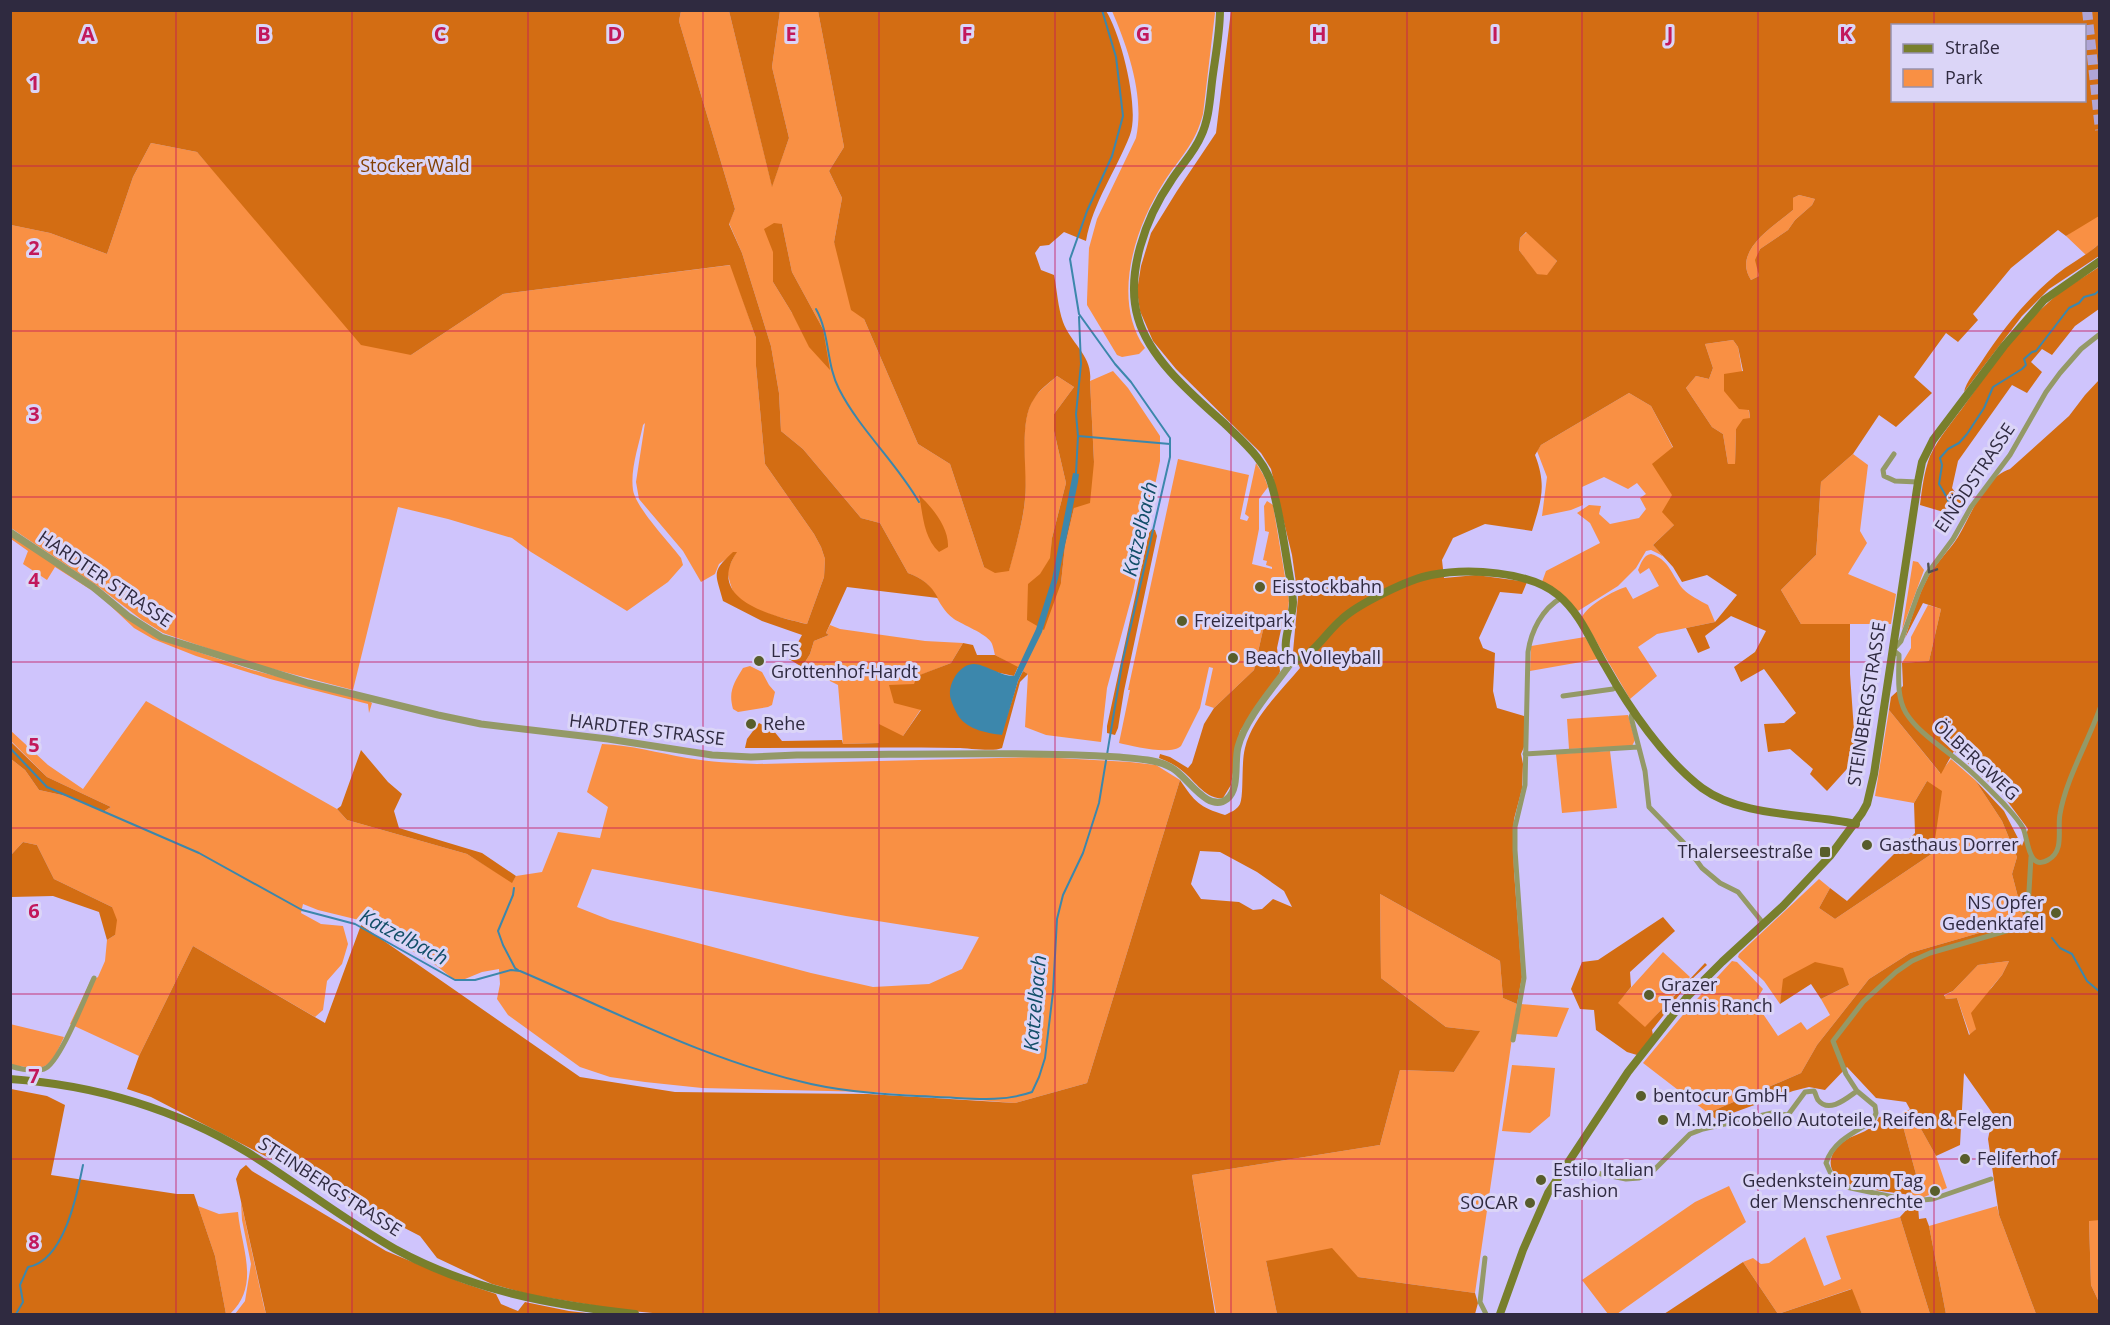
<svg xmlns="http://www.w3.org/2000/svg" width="2110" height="1325" viewBox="0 0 2110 1325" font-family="'Open Sans',sans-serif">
<rect width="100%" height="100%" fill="#cfc4fc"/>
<path fill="#f99044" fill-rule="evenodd" d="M681,11h48l43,175 17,-48 -17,-71 8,-56h38l26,136 -15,24 13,27 -8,44 30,77 54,125 32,20 34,103 25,3c6,-23 14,-47 16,-71 2,-27 -7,-78 9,-101 6,-8 15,-15 23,-22l17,11 -20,27v17l12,52 -14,55 -1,20 -11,17 21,8 4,-37 9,-38 20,-46 -4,-81 23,-10 15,17 32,48v25l-27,131 -26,96 -6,54 -55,-7 -21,-8 3,-53 -33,-19c-1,-4 -2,-10 -4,-13 -6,-9 -28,-17 -37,-23 -21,-16 -15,-35 -46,-46l-28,-50 -19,-5 -58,-69 -22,-18 -2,-38 -8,-47 -29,-93 -13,-30 6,-14 -56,-188zM782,224l10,48 31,57 -31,-16 -19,-31v-30z
M1112,11h102l1,2 -12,101c-8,31 -23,43 -39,68 -29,45 -53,118 -19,166l-6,6 -17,3 -5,-2 -30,-50v-5l2,-52 8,-29 39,-81c9,-41 -8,-90 -24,-127z
M151,143l46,9 30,34 184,169 92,-61 228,-29 25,73v28l9,98 49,70 7,13 4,12 -1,18 -17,47c-18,-5 -63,-13 -73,-30 -3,-7 -5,-15 -7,-23l9,-19 -17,12 -4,10 -14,8 -18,-31 -44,-52 -3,-17 9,-59 -2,2c-4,20 -13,44 -10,65 3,18 36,52 48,68l2,7 -15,17 -41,29 -96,-59 -19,-14 -64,-19 -50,-12 -45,183 -103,-27 -87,-30 -21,-13 -46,-35 -85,-57v-303l39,8 57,21 26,-77z
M1799,195l16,4 -3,6 -17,15 -7,10 -28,19 -4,11 3,16 -8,4c-19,-29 22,-53 42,-70v-12z
M2099,212v32l-13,11 -20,-19z
M1527,232l30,29 -10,15 -11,-2 -17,-24 1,-12z
M1733,340l5,7 12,71 -14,11 -1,35h-7l-5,-30 -11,-7 -26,-39 10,-12 13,3 4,-11 -8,-24z
M1629,393l22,13 22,42 -1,47 2,30 -21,20 10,11 -12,-6 -5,1 -10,17 -18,18 -40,25 -36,-29 4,-11 54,-28 -10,-20 -13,-10 12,-8 12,1 -2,8 11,10 29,-6 7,-9 -6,-11 6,-4 -9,-11 -9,6 -24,-12 -22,10 1,18 -12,5 -29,6 5,-39 -10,-26 4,-6z
M1853,454l15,11 -8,66 7,12 -19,31 48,20 -5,30h-90l-20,-34 35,-35 5,-73z
M1178,459l71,16 -9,44 7,2 2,-4 -4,-3 11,-51 8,13 4,11 -9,12v30l-7,35 20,5v-2l-6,-2 1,-4 -4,-1 6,-28 -4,-1 -1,-25 3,-5 6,4 16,96 -3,26 -8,-4 -15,7 -9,40 -40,38 -9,-3 8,-37 -4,-1 -9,41 -19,38c-10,10 -48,0 -62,-3l11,-53h-2z
M11,535l157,107 84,28 114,29 6,4 -3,10 -1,-9 -98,-25 -74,-23 -43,-17 -19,-11 -35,-33 -44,-28 -8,13 -24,-16 5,-13 -17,-12z
M1651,554c18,5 21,22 32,35 7,7 16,11 25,16l7,17 -58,12 -19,13 19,29 -27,23 -48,-82c5,-11 32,-27 44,-30l7,12 26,-13 -10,-18 -9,6 -2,-4c3,-6 5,-15 13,-16z
M1913,561l5,1 6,8 -22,60z
M1928,605l13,4 -12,52 -27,2 9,-15v-11z
M830,625l10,4 85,12 38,2 -12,20 -33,13 3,33 -18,27 -24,7 -36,1 -5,-59 -36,-18 8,-13 4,-13 15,-6 -3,-2z
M1585,637l13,22 -68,12 1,-25z
M750,666l12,6 7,13 6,7 -3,13 -4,2 -30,5 -5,-3c-5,-18 1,-26 10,-41z
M146,701l191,108 10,11 120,34 45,28 4,-6 26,-4 16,-40 42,6 8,-31 -21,-15 15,-48c29,1 56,9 85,14 23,4 47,5 70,6l283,-7 90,5 26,3 24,15 -93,303 -72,20 -142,-11 -171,-4 -57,-6 -35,-5 -30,-10 -72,-52 -11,-16 3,-15 -1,-15 -17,3 -17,7h-12l-16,-13 -74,-45 -45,-11 -15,-6 -2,9 20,11 22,2 5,18 -6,20 -15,17 -4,29 -8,7 -122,-71 -54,110 -69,-32 20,-42 8,-5 7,-16 2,-21 8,-5 -3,-28 -58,-28 -17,-34 -14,-3 -12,13v-96l14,11 14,20 27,6 37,16 8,-5 -64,-30 -36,-36 -1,-11 38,35 35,24zM592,869l254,47 133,21 -17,32 -33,15 -56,3 -62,-14 -201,-53 -33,-13z
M1889,710l51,63 11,-14 24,21 27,41 15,36 -5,17 12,46 -114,33 -41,26 -52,66 -16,28 -93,40 -65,-50 44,-53 45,-49 5,1 26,27 -8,13 23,34 23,-14 6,8 23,-15 -9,-16 28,-14 -65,-6 -4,25 -16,-23 -26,-24 1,-3 80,-75 11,9 -11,20 16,11 98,-66 -6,-72 -13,22 -39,-7z
M1628,715l7,25 -3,6 -63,3 -2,-30z
M1610,751l7,57 -55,5 -6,-59z
M1380,894l120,67 3,37 14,6 -42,289 -117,-16 -92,-16 11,53h-61l-24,-139 188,-30 20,-75 54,2 25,-41 -33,-4 -65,-49z
M1663,952l27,25 -45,51 -28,-25z
M2009,961l-7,14 -11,13 -15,41 -6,6 -13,-37 -11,1 -2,-3 9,-5 25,-26z
M1521,1004l48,4 -12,29 -41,-3z
M10,1024l54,13c-16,35 -17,33 -53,28z
M1512,1065l43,3 -5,48 -20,17 -28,-2z
M1910,1109l26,47 11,32 -23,9 -14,-2 7,-17 -17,-63z
M1729,1186l17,36 -129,92h-9l-26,-34 113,-78z
M241,1202l23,105 2,7h-31l10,-13 6,-37 -9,-44z
M198,1206l21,8 19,-2c3,35 23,73 -8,102h-4l-11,-58z
M1997,1206l2,9 37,99h-90l-17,-88z
M1900,1217l30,97h-68l-11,-25 -73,25 -35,-52 10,-4 8,6 8,-1 36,-26 19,49 17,-7 -15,-43z
M2089,1220h10v82l-8,-17z"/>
<path fill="#d36d13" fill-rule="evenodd" d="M11,10l670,1 -2,10 56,188 -6,15 13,29 29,93 8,47 2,38 22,18 58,69 19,5 28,50c14,5 23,12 30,25l-91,-11 -21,46 3,2 -15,6 -4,13 -8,13 -13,-8 13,-24 -40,-14 -39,-20c-7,-28 -13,-28 10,-49h4c-33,48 36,64 70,72l17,-47 1,-18 -4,-12 -7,-13 -49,-70 -9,-98v-28l-26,-73 -227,29 -92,61 -50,-10 -164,-193 -46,-9 -18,34 -26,77 -57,-21 -39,-8z
M729,11h51l-8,56 17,71 -17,49z
M818,11h288c15,23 34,98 24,124 -14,36 -37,67 -44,106l-22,-9 -15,13 -9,1 -5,7 6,17 13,5c3,15 4,33 9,47 8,22 30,34 27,59l4,81 -4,41 -16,5 -9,38 -4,37 -17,47 -17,-10 1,-36 12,-10 10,-16 2,-20 14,-55 -12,-52v-17l20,-27 -17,-11c-8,7 -18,14 -23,23 -16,22 -6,73 -9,100 -2,24 -10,49 -16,72l-14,2 -11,-6 -34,-103 -32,-20 -54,-125 -13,-9 -17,-68 8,-44 -13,-27 15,-24z
M1231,11h868v205l-33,20 -8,-6 -47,38 -38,46 5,6 -20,22 -12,-9 -32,44 18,16 -36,34 -17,-12 -26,39 -32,28 -5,73 -35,35 20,34h49v50l6,85 -29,32 -17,-17 3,-5 -23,-20 -22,3 -4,-28 20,-1 12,-10 -32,-44 -23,13 -7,-15 21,-15 11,-21 -35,-15 -26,20 5,12 -12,5 -12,-25 29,-6 22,-27 -30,-20 -25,7 -9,-15 -20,-22 21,-20 -12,-13 10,-17 -20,-31 21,-17 -22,-41 -22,-13 -88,52 -6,10c12,31 6,46 -3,76l-47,-7 -32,14 -11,22 2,18 32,-3 51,7 -5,12 -22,-2 -21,46 4,10 12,5 -2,38 4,17 27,8v31l-3,7 2,10 -1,25 -8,30 -1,16 1,36 8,106 -5,27 -14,-6 -3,-37 -120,-67 1,84 65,49 34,4 -26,41 -54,-2 -20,75 -188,30 23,139h-552l-42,-4 -89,-15 -40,-11 -55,-26 -17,-22 -269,-139 -24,-8 12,-33 54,-110 132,77 36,-98 219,152 95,15 193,2 147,9 72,-20 93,-303c15,22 19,27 45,35 6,-3 12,-5 15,-11 4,-10 1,-41 5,-56 7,-30 36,-57 55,-80l-7,-16 5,-55 -6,-42 -21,-86 -10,-16 -85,-84 -23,-28 -13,-30 -3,-20 4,-25 10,-33 26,-42 39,-58zM1892,26h192v74h-192zM1799,195l16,4 -3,6 -17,15 -7,10 -28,19 -5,11 4,16 -8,4c-19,-29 22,-53 42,-70v-12zM1526,232l31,29 -10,14 -10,-1 -18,-24 1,-12zM1733,340l5,7 5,24 -19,3v17l15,18 10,1 1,8 -7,1 -7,10 -1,35h-7l-5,-30 -11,-7 -26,-39 10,-12 13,3 4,-11 -8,-24zM1200,851l20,1 37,20 27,19 8,16 -19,-8 -11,10 -9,1 -14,-8 -38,-3 -10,-15z
M774,223l8,1 10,48 31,57 7,41 -21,-23 -17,-34 -19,-31v-30l-9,-23z
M2099,244v12l-50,33 -27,27 -58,76c2,-10 12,-22 18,-31 22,-34 50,-69 83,-93 12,-8 24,-15 34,-24z
M2099,267v42l-24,17 -23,29 -10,-6 -11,13 11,10 -15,21 -15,-8 -54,76 -6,27 13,18 -8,10 -37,-11c2,-16 4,-33 10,-49 9,-19 24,-36 36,-53 26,-36 51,-73 84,-102 15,-14 33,-23 49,-34z
M2099,380l1,840 -11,1 2,64 8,17v12h-63l-37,-99 -11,-76 5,-25 -29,-41 -4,72 -24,11 -30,-54 -30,-4 -29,-31 -22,23 -16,-3 -16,4 -77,28 -8,-6 93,-40 16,-28 52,-66 41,-26 114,-33 -12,-46 5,-17 -15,-36 -27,-41 29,31 18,35 6,-17 -26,-35 -48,-43 -13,23 -52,-64 2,-13 12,-11 -1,-23 27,-2 12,-52 -18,-6 -18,35c7,-21 13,-42 23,-61 8,-14 21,-26 30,-40 14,-23 25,-59 52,-68l59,-53 16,-21zM2009,961l-7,14 -31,38 5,16 -7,6 -12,-37 -11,1 -2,-4 9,-4 25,-26z
M919,495c14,13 30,33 29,52l-9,5c-16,-15 -16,-38 -20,-57z
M1152,529l3,1 2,6 -33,155 -6,37 -3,7 -8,-2v-7l42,-193z
M1278,623l4,2 -5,23 3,23 -2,8 -38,52 -9,54 -8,13c-18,2 -29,-19 -43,-29 -6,-5 -14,-8 -21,-11l1,-4 10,3 18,11 4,-5 12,-39 10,-16 40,-38 9,-40 8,-5z
M963,643l10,2 4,10h18l23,12 -4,9 -19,-4 6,63 17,-54 5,-10 5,3 -8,8 -18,66c-8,4 -34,0 -45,0 -71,-1 -141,0 -212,0l2,-9 12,-16 14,7 9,11 60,-1 1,4 36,-1v-19l24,12 18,-26 -27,-7 -5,-18 25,-1 3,-8 34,-13z
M10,741l37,36 64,30 -8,5 -37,-16 -27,-6 -14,-20 -14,-11z
M361,750l27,32 14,12 -8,17 5,17 83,25 34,23 -4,7 -45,-29 -120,-34 -10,-11 4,-3z
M1927,781l15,10 -9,62 -98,66 -16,-11 11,-20 17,13 68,-68 -1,-30z
M23,842l14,3 17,34 58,28 5,13 -2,15 -8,5 -8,-28 -46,-16 -42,1v-42z
M1663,917l12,14 -45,41 1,15 -13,16 27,24 60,-64 2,2 -16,15 -39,50 1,5 -16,20 -10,-3 -31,-22 -2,-20 -14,-1 -9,-20 11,-27 16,-2z
M1815,962l28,6 6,17 -28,14 -10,-15 -31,20 3,-25z
M11,1089l36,7 18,9 -14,70 126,19h17l21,62 11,58h-215z
M1900,1115l17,63 -7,17c-14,-2 -54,-7 -64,-12 -22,-12 -19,-30 0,-43 13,-8 26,-8 33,-23z
M246,1165l6,6 134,80 77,32 33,11 5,10 17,7 7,-9 44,9 27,3h-330l-30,-135 4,-9z
M1911,1205l7,1 1,13 7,-1 3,8 17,88h-16l-30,-97z
M1332,1248l26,29 117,16 3,10 -3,11h-198l-11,-53z
M1743,1262l35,52 74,-25 10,25h-198z"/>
<path fill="#3c87ac" d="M1073,473l6,1 -1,8 -20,97 -16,53 -24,49 -16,54c-15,-2 -33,-5 -43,-18 -3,-5 -9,-17 -9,-22 -1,-13 10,-31 24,-31 10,0 27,12 40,12l22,-47 16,-50z"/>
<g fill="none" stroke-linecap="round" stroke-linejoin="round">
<path stroke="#3c87ac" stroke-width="2" d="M816,309c14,25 10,55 23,80 21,41 57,73 80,113
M1078,436l92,8
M1076,473l2,-37 -2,-22 5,-50 -2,-47
M1945,530c8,-23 7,-25 -6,-46l3,-19 -2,-7 8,-9 11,-6 8,-9 17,-26 9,-21 29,-18 4,-4 -2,-6 8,-7 4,-1 33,-43 10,-5 5,-6 11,-3 5,-4
M10,748l37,39 152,66 103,57 53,14 100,56h20l36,-10 9,1c96,41 188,90 291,113 41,9 84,11 126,13 32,1 64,6 95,-5l7,-15 6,-19 8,-66 4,-73 6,-24 20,-42 16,-50 23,-139 48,-207v-19l-39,-56 -16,-18 -36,-50 -9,-55 17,-48 25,-55 11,-40 -7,-59 -14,-47
M514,888l-1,7 -15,36 5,14 12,23 3,2
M2052,938l8,10 12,6 15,27 13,11
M16,1314l7,-12 -3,-17 8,-18c36,-6 49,-72 55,-102"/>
<path stroke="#afa5d6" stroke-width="10" stroke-dasharray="10 5" stroke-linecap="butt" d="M2087,10l13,120"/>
<path stroke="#949967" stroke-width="5" d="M2100,334l-19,15 -21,24 -14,19 -36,63 -39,52 -18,32 -26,35 -8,17 -18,50 -8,9 6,5c0,18 -3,41 7,58 12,19 33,32 50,46 17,13 32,29 47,44 6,7 15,16 20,25 5,10 5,44 25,32 17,-9 9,-31 12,-46 6,-35 28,-72 40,-106
M1894,454l-11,16 1,6 11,5 23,1
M1563,696l50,-7 4,-3
M1633,712l-2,5 14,54 4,36 34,35 19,26 18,15 18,9 25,31
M1525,754l113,-7
M1513,1040l11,-62 -9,-128v-23l10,-42 3,-133c3,-21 14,-43 33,-54
M10,1066c10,3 24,6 34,3 15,-4 42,-74 50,-91
M1568,1161l33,13 25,5 13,-1 12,-5 39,-39 13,-5 69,-16 16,2 17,-23 9,-1c2,3 2,6 4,9 11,14 29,-2 39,-9
M1991,1179l-58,20 -21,2 -66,-14 -15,-13 -5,-11c7,-22 29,-31 47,-42l3,-8 -1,-7 -18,-15 -11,-17 -13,-33 30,-39 33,-30 16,-11 18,-8 97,-28 4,-68
M1485,1258l-5,44 6,12"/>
<path stroke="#949967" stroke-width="7" d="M10,532l83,55 35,29 33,21 147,46 130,32 43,9 127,15 104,16 39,2 46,-2c107,0 216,-4 322,2 18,2 38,2 53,11 15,8 36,46 55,31 13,-10 7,-37 11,-52 7,-28 36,-60 53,-84"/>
<path stroke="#787f2c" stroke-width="8" d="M1220,10c0,21 -4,43 -7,64 -3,20 -3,43 -12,62 -7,17 -20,29 -30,45 -25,36 -46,93 -33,137 12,42 56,78 88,107 18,18 39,35 46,61 7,24 11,50 15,75 2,13 5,27 6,41 0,19 -15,44 -2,61 22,-6 34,-30 51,-44 16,-15 67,-40 89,-44 37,-7 98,-4 127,20 23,19 33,47 48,72 23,41 58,92 96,121 41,30 105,25 154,36
M10,1079c84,6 165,30 237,73 50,31 97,68 148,97 75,41 156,56 240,65
M1500,1314l23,-64 25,-57 80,-121 59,-75 35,-35 61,-56 47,-50 32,-43 5,-9 7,-30 44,-292 4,-20 11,-22 71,-94 40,-46 56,-39"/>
</g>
<defs><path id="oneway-chevron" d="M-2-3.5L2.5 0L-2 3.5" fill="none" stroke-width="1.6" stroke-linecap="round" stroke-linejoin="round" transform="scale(1.5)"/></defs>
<use stroke="#52514e" href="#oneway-chevron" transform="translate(1931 569) rotate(123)"/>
<path fill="none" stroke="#c2185b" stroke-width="1.5" stroke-opacity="0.55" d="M176,10v1304M352,10v1304M528,10v1304M703,10v1304M879,10v1304M1055,10v1304M1231,10v1304M1407,10v1304M1582,10v1304M1758,10v1304M1934,10v16M1934,100v1214M10,166h2090M10,331h2090M10,497h2090M10,662h2090M10,828h2090M10,994h2090M10,1159h2090"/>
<g fill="#585d2b" stroke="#dbd5f7" stroke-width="2">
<circle cx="1260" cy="587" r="6"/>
<circle cx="1182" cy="621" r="6"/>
<circle cx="1233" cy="658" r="6"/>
<circle cx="759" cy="661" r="6"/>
<circle cx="751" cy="724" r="6"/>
<circle cx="1867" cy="845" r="6"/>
<rect x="1819" y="846" width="12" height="12" rx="3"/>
<circle cx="2056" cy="913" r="6"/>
<circle cx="1649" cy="995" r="6"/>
<circle cx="1641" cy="1096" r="6"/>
<circle cx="1663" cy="1120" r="6"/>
<circle cx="1965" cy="1159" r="6"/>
<circle cx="1541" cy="1180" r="6"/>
<circle cx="1935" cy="1191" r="6"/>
<circle cx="1530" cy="1203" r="6"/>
</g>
<g text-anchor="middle" stroke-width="6" stroke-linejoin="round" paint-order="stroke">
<g font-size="18" fill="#823f02" stroke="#dbd5f7">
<text x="415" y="172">Stocker Wald</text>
</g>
<g font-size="18" fill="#2f2a40" stroke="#dbd5f7">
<text transform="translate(1975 478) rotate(-56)" y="6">EINÖDSTRASSE</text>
<text transform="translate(105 579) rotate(34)" y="6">HARDTER STRASSE</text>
<text transform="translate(1867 704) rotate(-81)" y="6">STEINBERGSTRASSE</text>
<text transform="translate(647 730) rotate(7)" y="6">HARDTER STRASSE</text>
<text transform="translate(1976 760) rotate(43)" y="6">ÖLBERGWEG</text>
<text transform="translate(330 1187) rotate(33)" y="6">STEINBERGSTRASSE</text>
</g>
<g font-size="18" fill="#2f2a40" stroke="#dbd5f7" text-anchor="start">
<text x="1272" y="593">Eisstockbahn</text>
<text x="1194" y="627">Freizeitpark</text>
<text x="771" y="657">LFS<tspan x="771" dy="21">Grottenhof-Hardt</tspan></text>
<text x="1245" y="664">Beach Volleyball</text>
<text x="763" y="730">Rehe</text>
<text x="1879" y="851">Gasthaus Dorrer</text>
<text x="1813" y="858" text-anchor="end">Thalerseestraße</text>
<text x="2044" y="909" text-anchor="end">NS Opfer<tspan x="2044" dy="21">Gedenktafel</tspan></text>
<text x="1661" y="991">Grazer<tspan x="1661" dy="21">Tennis Ranch</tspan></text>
<text x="1653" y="1102">bentocur GmbH</text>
<text x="1675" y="1126">M.M.Picobello Autoteile, Reifen &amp; Felgen</text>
<text x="1977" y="1165">Feliferhof</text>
<text x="1553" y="1176">Estilo Italian<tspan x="1553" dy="21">Fashion</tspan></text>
<text x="1923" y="1187" text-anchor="end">Gedenkstein zum Tag<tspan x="1923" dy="21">der Menschenrechte</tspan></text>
<text x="1518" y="1209" text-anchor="end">SOCAR</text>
</g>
<g font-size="20" font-style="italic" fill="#124e69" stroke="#dbd5f7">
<text transform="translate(1140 529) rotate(-77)" y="7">Katzelbach</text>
<text transform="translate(404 937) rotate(28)" y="7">Katzelbach</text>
<text transform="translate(1035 1003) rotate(-85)" y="7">Katzelbach</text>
</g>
</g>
<g font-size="20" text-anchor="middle" font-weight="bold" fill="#c2185b" stroke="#dbd5f7" stroke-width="6" stroke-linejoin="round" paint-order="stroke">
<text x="88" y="41">A</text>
<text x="264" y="41">B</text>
<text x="440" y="41">C</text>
<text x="615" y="41">D</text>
<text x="791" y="41">E</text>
<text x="967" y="41">F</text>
<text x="1143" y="41">G</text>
<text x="1319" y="41">H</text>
<text x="1495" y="41">I</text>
<text x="1670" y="41">J</text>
<text x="1846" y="41">K</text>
<text x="34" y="90">1</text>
<text x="34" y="255">2</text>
<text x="34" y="421">3</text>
<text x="34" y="587">4</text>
<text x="34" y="752">5</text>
<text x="34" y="918">6</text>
<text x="34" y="1083">7</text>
<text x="34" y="1249">8</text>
</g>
<rect width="2110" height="1325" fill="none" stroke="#2f2a40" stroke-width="24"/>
<rect x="1891" y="24" width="195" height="78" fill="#dbd5f7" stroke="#9691ae" stroke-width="1.5"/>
<rect x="1903" y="44" width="30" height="9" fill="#787f2c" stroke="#9691ae" stroke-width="1.5"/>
<text x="1945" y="54" font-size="18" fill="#2f2a40">Straße</text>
<rect x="1903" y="69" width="30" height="18" fill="#f99044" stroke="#9691ae" stroke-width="1.5"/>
<text x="1945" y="84" font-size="18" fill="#2f2a40">Park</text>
</svg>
